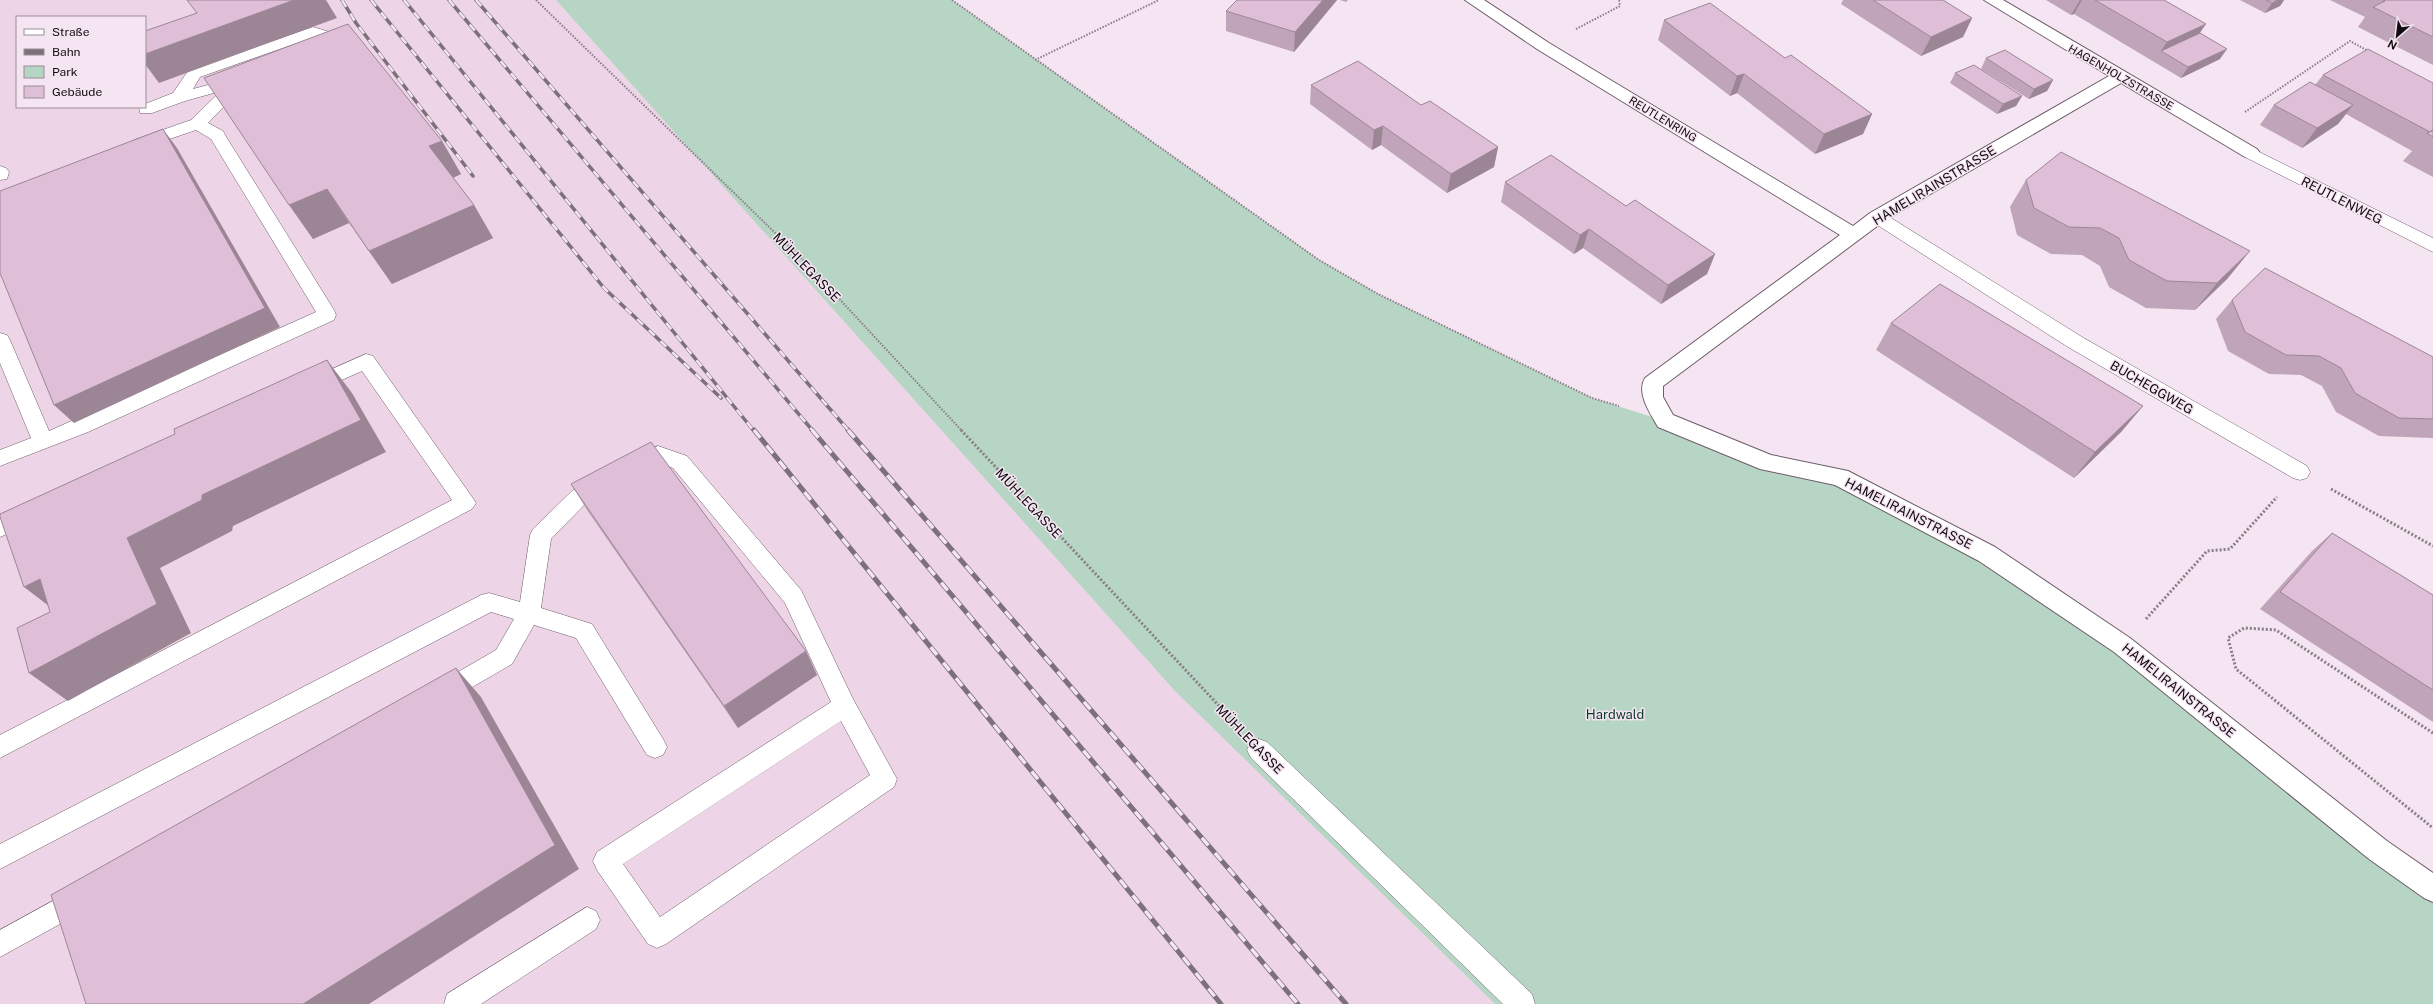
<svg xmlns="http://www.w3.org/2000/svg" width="2433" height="1004" viewBox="0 0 2433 1004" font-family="'Public Sans',sans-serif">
<rect width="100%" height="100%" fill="#f5e4f1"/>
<path fill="#edd5e7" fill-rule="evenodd" d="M0,0h556l619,691 320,313h-1495zM17,17h128v90h-128z"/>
<path fill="#b7d5c4" d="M556,0h396l367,260 59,34 214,104 73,23 103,42 72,14 147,77 446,335v115h-938l-320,-313z"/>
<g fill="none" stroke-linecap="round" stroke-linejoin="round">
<g stroke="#6c5d69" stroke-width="1">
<path id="service" d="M313,27l20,6 12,21 -2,3h-12l-9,-18 -8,-2 -114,40 -7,12 45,-12 8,2 2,3 -40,41 15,8 2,4 109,175 2,5 -2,5 -246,112 -88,34v-16l31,-12 -31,-75v-30l7,2 3,5 39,91 267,-119 -105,-173 -15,-9 -56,19 -6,-1 -2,-4 2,-4 57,-20 30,-29 -36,10 -33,12h-12l-1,-6h6v-3l28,-11 15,-22z
M2251,148l182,90v14l-188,-95 -2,-4 2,-4z
M0,166l6,2 3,4 -2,7 -7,1z
M1877,211l6,2 199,124 225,129 3,6 -3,6 -7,2 -7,-2 -225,-131 -197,-126 -3,-4 3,-4z
M366,354l7,2 99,141 4,6 -4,6 -472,249v-23l452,-235 -90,-129 -50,22 -7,-2 -3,-5 3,-5z
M658,446l29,10 114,134 52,109 44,80 -3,8 -228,157 -9,4 -9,-4 -51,-74 -4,-9 4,-9 234,-150 -46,-99 -112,-135 -14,-5 -23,11 -7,-2 -3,-6 3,-6zM841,721l29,54 -210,142 -37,-53z
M604,475l7,2 3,6 -3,6 -25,14 -35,36 -10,69 51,16 71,115 4,8 -4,8 -8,3 -8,-3 -71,-117 -42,-13 -22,39 -64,37 -8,3 -8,-3 -4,-7 4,-7 64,-37 18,-31 -23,-7 -491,257v-25l481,-249 8,-2 31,9 10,-67 3,-6 39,-38z
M29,506l7,3 4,6 -4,6 -36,16v-18z
M1259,739l8,3 265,252 3,10h-32l-252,-246 -4,-8 4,-8z
M82,885l9,4 4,9 -4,9 -91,50v-27z
M587,907l9,4 4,9 -4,9 -115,75h-37l3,-10z"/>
</g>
<g stroke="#6c5d69" stroke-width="2">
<path id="minor" d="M1465,0h19l65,43 304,183 17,-13 239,-137 -125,-76h19l254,149 3,4 -3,4h-12l-124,-74 -237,138 -221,165v11l10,18 98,40 77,16 147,76 135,91 257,203 46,32v29l-9,-4 -55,-39 -255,-207 -135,-91 -144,-76 -75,-16 -102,-42c-8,-14 -22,-34 -13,-49l195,-143 -303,-186z"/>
</g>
<path stroke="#897e87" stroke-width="2" stroke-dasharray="1.5 1.5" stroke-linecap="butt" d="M536,0l269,262 157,169
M952,0l367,260 59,34 214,104 27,8
M1576,29l44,-23 -1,-6
M1035,60l124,-60
M2245,112l105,-71 18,10"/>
<path stroke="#897e87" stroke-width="3" stroke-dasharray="2 2" stroke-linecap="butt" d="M961,430l275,294
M2331,489l102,57
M2146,619l61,-68 23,-2 47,-52
M2433,733l-157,-103 -32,-2 -16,10 8,31 197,159"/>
<use href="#service" fill="#fff" fill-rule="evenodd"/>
<use href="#minor" fill="#fff" fill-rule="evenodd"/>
<g stroke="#7c717a" stroke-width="3.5">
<path id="rail-far1" d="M342,0l14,23 117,153
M371,0l233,288 117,110
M404,0l350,431
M449,0l364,431
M476,0l373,431"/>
</g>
<g stroke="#7c717a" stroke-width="5">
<path id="rail" d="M754,430l467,574
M812,430l486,574
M848,430l498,574"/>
</g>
<use href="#rail-far1" stroke="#f5e4f1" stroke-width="2.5" stroke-dasharray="8" stroke-linecap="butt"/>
<use href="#rail" stroke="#f5e4f1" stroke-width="3.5" stroke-dasharray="10" stroke-linecap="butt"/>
</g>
<path fill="#c0a4b9" d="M1237,0h100l-43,52 -68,-21v-20z
M1340,0h8l-2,2z
M1843,0h100l29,18 -9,19 -42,19 -80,-52z
M2046,0h118l36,33 20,26 -39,19 -107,-64 -3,1z
M2240,0h44l-4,6 -15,7z
M2330,0h103v65l-75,-38 7,-10z
M1664,20l121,38 87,56 -9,20 -48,20 -78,-61 -7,3 -72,-56z
M1986,58l67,22 -6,11 -18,8 -48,-30z
M1955,73l67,23 -6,10 -19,8 -47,-31z
M2323,75l110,8v94l-30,-16 9,-10 -66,-37 -8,10 -36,24 -42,-23 14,-20 41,-20z
M204,78l238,63 19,33 -8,4 21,27 19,33 -101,46 -43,-61 -36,16z
M1311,85l110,20 77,42 -4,20 -47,26 -66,-48 -9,5 -62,-46z
M2026,180l202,98 -33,32 -49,-2 -37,-21 -9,-21 -18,-11 -31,-1 -34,-19 -7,-28z
M1505,182l121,24 89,48 -8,20 -46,30 -78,-56 -9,6 -73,-52z
M2232,300l201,57v81h-1l-53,-2 -43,-24 -14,-26 -21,-11 -32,-1 -41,-23 -12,-32z
M1891,323l252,83 -22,26 -47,46 -198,-128z
M571,484l235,167 11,24 -79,53 -151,-218z
M2332,533l101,62v127l-173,-113 52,-58z"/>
<path fill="#9c8696" d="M294,0h32l11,18 -178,65 -14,-19v-10z
M1323,0h14l-43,52 1,-20z
M2080,0h2l-8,14 -3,1z
M2278,0h6l-4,6 -15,7 7,-10z
M1972,18l-9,19 -42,19 10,-19z
M2206,24l-13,19 -32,8 6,-9z
M2227,49l-7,10 -39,19 7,-11z
M1744,74l-7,19 -7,3 7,-20z
M2053,80l-6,11 -18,8 5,-10z
M2022,96l-6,10 -19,8 6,-10z
M2353,105l-15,19 -36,24 15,-20z
M1872,114l-9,20 -48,20 9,-20z
M1383,126l-2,19 -9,5 2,-20z
M163,129l14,19 103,179 -206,96 -20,-18z
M442,141l19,33 -13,6 -19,-34z
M1498,147l-4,20 -47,26 4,-19z
M327,189l22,34 -36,16 -24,-34z
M474,205l19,33 -101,46 -23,-33z
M1589,229l-6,19 -9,6 6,-19z
M2250,251l-22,27 -33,32 22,-27z
M1715,254l-8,20 -46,30 7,-19z
M327,360l25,33 34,59 -153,74 -1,5 -72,37 31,65 -123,68 -39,-28 98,-135z
M2143,406l-22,26 -47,46 21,-26z
M40,579l22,37 -38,-29z
M806,651l11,24 -79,53 -14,-22z
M456,668l25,29 98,172 -210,135h-66z"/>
<path fill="#dfbfd7" stroke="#9c8696" d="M187,0h107l-149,54v-23l52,-18z
M1237,0h86l-28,32 -69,-21z
M1873,0h70l29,18 -41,19z
M2095,0h69l42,24 -39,18z
M2266,0h12l-6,3z
M2383,0h50v37l-60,-30 12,-6z
M1710,3l75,55 6,-3 81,59 -48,20 -80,-60 -7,2 -73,-56z
M348,24l94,117 -13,5 45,59 -105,46 -42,-62 -38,16 -85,-127z
M2200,33l27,16 -39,18 -27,-16z
M2368,49l65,34v47l-3,2 -107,-57z
M2005,50l48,30 -19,9 -48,-31z
M1358,61l63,44 9,-4 68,46 -47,27 -68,-48 -9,4 -63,-45z
M1974,65l48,31 -19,8 -48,-31z
M2310,82l43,23 -36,23 -43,-23z
M163,129l102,179 -211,97 -54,-132v-82z
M2433,130v7l-6,-4z
M2061,152l189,99 -33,32 -50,-2 -38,-21 -10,-22 -19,-10 -31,-1 -35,-19 -8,-28z
M1551,155l75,51 9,-6 80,54 -47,31 -79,-56 -9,6 -75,-53z
M2265,268l168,89v62l-34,-1 -44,-25 -14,-25 -22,-12 -33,-1 -41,-23 -13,-32z
M1940,284l203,122 -48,46 -204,-129z
M327,360l34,60 -159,75v5l-75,38 30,66 -128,69 -12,-45 33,-16 -10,-33 -16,8 -24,-70v-3l175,-80 -1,-5z
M651,442l155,209 -82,55 -153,-222z
M2332,533l101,62v95l-153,-98z
M456,668l99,177 -252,159h-217l-35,-109z"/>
<g text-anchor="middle" stroke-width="3" stroke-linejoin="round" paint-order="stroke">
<g font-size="11" fill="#120c11" stroke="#f5e4f1">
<text transform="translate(2121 77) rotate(30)" y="4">HAGENHOLZSTRASSE</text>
<text transform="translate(1663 119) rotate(31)" y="4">REUTLENRING</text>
</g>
<g font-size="13" fill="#120c11" stroke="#f5e4f1">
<text transform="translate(1934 185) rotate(-31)" y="5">HAMELIRAINSTRASSE</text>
<text transform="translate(2342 200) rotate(27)" y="5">REUTLENWEG</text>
<text transform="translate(807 267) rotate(46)" y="5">MÜHLEGASSE</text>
<text transform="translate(2152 387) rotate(30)" y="5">BUCHEGGWEG</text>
<text transform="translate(1029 503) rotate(47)" y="5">MÜHLEGASSE</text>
<text transform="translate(1909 513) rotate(27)" y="5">HAMELIRAINSTRASSE</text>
<text transform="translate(2179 690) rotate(39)" y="5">HAMELIRAINSTRASSE</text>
<text transform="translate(1250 739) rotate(46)" y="5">MÜHLEGASSE</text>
</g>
<g font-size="13" fill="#063925" stroke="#f5e4f1">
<text x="1615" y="719">Hardwald</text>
</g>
</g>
<rect x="16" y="16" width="130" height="92" fill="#f5e4f1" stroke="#9a8e97"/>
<rect x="24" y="29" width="20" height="6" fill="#ffffff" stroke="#9a8e97"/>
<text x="52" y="36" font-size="12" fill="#120c11">Straße</text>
<rect x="24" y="49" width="20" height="6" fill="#7c717a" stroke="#9a8e97"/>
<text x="52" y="56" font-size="12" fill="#120c11">Bahn</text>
<rect x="24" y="66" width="20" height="12" fill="#b7d5c4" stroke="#9a8e97"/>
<text x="52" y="76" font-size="12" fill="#120c11">Park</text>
<rect x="24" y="86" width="20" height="12" fill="#dfbfd7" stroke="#9a8e97"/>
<text x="52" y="96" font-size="12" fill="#120c11">Gebäude</text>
<g transform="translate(2397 36) rotate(208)" stroke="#f5e4f1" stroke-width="3" paint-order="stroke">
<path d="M0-3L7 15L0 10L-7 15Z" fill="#120c11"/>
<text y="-6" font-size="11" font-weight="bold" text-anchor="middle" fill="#120c11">N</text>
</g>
</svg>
